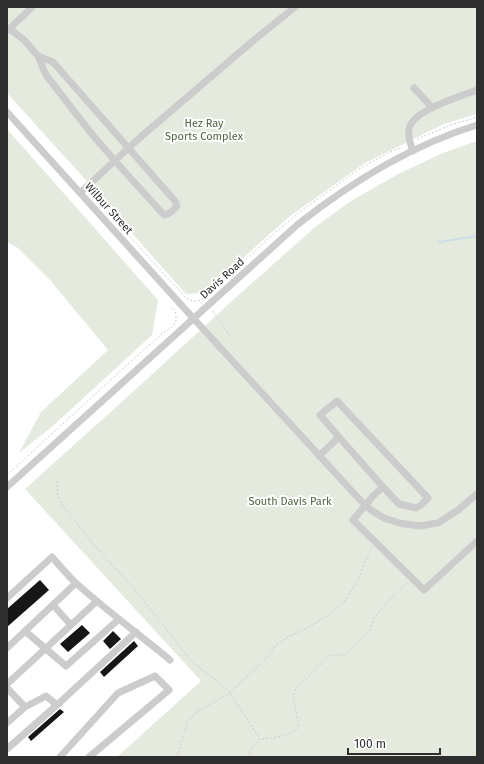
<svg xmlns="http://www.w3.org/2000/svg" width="484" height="764" viewBox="0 0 484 764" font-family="'Fira Sans',sans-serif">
<rect width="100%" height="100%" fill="#fff"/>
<path fill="#e4ebde" d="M7,7h470v107l-33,10 -79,39 -75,53 -86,77 -18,1 -81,-91 -6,-8 -16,-18 -76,-84z
M7,129l151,171 -6,35 -98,90 -35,28 22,-41 67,-62 -58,-70 -32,-32 -11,-6z
M477,141v615l-1,1h-359l84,-76 -176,-192 110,-99 97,-89 83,-74 36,-26 49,-28 43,-20z"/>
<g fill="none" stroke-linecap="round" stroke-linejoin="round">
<path stroke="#ccdce9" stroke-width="2" d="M439,242l38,-6"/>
</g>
<path fill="#161616" d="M40,580l9,10 -42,37v-18z
M82,625l8,8 -22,19 -8,-8z
M113,631l8,8 -11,10 -7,-8z
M134,641l4,5 -34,31 -4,-5z
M60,709l4,3 -33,29 -3,-4z"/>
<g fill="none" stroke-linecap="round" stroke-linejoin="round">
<path stroke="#ccc" stroke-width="1" stroke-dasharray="2 2" stroke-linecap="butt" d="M417,139l34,-14 26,-8
M95,198l90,99c6,5 12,6 19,1l66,-61 32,-27 42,-30 8,-6 12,-8 24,-13 14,-6
M213,311l17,25
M7,475l120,-110 35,-31 11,-8 3,-5v-6l-1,-5 -4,-3
M57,481l1,16 4,8 16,20 24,29 30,32 60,76 13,10 14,10 11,11 30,46
M177,757l10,-34 9,-11 34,-19 38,-37 9,-12 11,-7 15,-7 23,-13 18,-15 14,-22 10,-25 4,-7
M248,757l4,-9 8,-9c14,-1 29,-2 39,-13l-6,-30 3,-7 34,-34h14l26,-24 4,-13 17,-20 16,-15"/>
<path stroke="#ccc" stroke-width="7" d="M10,29l14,11 14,16 8,19 45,58 24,28 49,54c6,-1 10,-5 13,-9l-2,-5 -122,-139 -15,-6
M7,31l17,-16 8,-8
M414,88l14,15 4,5
M7,112l187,207 166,181 11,10 13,8 15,5 20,3 19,-3 20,-13 19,-16
M413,151c-3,-8 -7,-19 -2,-27 8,-15 50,-28 66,-34
M80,193l56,-52 118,-101 41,-33
M339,437l-19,-22 17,-14 91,97 -7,7 -5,3 -8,-2 -9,-2 -16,-17 -10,9 -20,24 71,70 53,-49
M319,456l20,-19 44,50
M7,487l290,-262c53,-42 115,-80 180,-100
M7,598l45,-41c8,9 16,19 25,27 30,27 63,51 93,76
M53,605l18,20
M25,631l41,35 53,-47
M7,648l69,-65
M7,684l90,-83
M7,688l18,19 -18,16
M25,707l21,-11 11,9
M7,749l50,-44 79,-73
M60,757l58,-64 37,-17 14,14 -80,67"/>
</g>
<g text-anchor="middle" stroke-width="4" stroke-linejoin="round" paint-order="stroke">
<g font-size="11" fill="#4f6740" stroke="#fff">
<text x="204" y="127">Hez Ray<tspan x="204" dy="13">Sports Complex</tspan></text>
<text x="290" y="505">South Davis Park</text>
</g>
<g font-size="11" fill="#2f2f2f" stroke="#fff">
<text transform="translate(109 208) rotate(48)" y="4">Wilbur Street</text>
<text transform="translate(222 278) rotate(-42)" y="4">Davis Road</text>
</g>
</g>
<rect width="484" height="764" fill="none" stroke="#2f2f2f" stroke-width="16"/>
<path d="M348 748v6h92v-6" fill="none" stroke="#2f2f2f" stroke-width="2"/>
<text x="354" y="748" font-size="12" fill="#2f2f2f" stroke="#ffffff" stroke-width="3" paint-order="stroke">100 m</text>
</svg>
